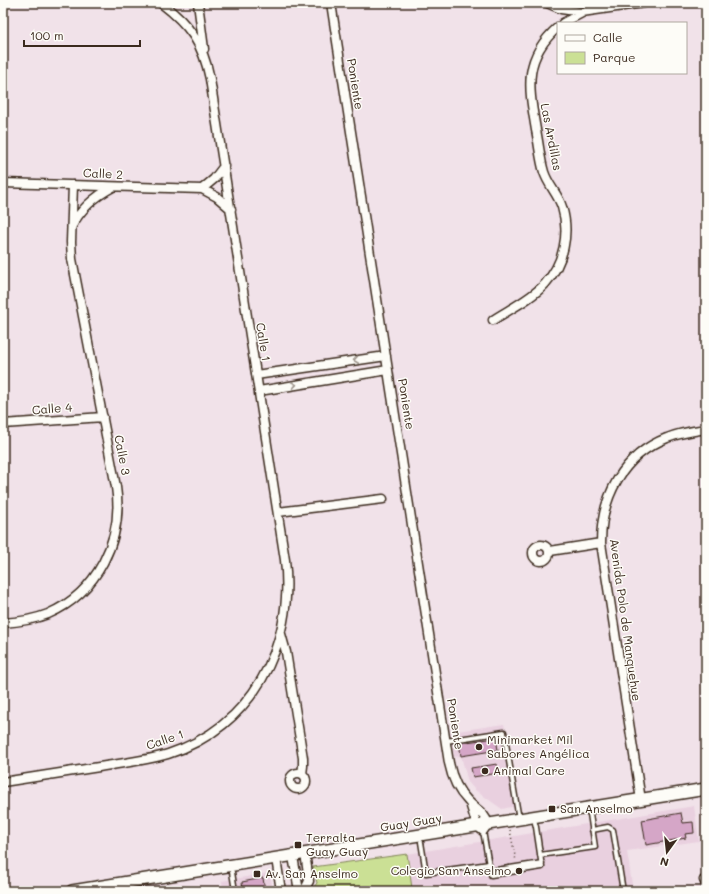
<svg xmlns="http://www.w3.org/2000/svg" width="709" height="894" font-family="Mali,sans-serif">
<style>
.built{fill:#e9d0df}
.green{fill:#cbe095;stroke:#83855a}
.building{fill:#d5a6c7;stroke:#3b2a1e}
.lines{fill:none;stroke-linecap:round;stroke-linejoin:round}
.service-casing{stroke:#3b2a1e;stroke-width:7}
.minor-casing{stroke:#3b2a1e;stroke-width:11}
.tertiary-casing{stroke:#3b2a1e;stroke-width:14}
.path{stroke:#3b2a1e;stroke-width:1.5;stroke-dasharray:1 3;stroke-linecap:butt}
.service{stroke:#fdfcf7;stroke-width:4}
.minor{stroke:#fdfcf7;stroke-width:8}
.tertiary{stroke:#fdfcf7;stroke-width:11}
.oneway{stroke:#9c938a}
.poi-dot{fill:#3b2a1e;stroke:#fdfcf7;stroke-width:1.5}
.labels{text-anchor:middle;stroke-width:3;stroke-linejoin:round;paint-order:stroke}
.street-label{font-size:12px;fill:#3b2a1e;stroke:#fdfcf7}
.poi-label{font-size:12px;fill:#3b2a1e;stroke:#fdfcf7;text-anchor:start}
</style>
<rect width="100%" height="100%" fill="#f1e2e9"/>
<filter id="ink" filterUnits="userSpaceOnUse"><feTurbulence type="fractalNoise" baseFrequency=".025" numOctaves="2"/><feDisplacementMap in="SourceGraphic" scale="8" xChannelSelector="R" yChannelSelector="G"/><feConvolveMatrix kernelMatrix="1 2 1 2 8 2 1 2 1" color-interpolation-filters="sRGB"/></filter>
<g filter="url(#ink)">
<path class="built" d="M504,724L519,805L502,809L475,790L468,782L461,756L454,757L451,732Z
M694,806L699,841L627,851L633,891H412L407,854Z
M270,873L273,891H223L222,881Z"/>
<path class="green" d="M407,854L412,888L389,891H311L317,883L313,867Z"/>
<path class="building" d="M496,738L498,750L461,756L459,743Z
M497,764L499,773L473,777L471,768Z
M681,813L683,823L693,822L694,833L685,834L686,838L646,845L642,820Z
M263,878L265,891H243L242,882Z"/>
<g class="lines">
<g class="service-casing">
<path id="service" d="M446,741L504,732L519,819
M535,823L536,827C538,841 540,854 542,867L491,875L490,871L542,863
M592,830L608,827L613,830L623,891
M483,831L490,871
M421,842L426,873L489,864
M540,855L595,847L590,814
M232,872L235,891"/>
</g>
<g class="minor-casing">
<path id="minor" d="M198,3L204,49
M331,3L449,763C452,778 457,790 468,801C476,810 485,812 488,824L483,831L477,826L470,803
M547,3L561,9L582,12L644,3
M563,23L582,13
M3,183L202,189L217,197L231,209
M202,189L214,179L224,166
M72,226C81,208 96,196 113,187
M493,320C510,309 531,299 545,284C564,263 570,233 562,207C558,194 548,185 544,172C540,159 539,144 536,130C529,88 522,59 558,27
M256,375L386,356
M259,391L388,370
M3,424L103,417
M278,512L383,499
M533 553a8 8 0 1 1 16 0a8 8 0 1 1-16 0Z
M550,551L601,543
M3,623C18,622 33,620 48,614C97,593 124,539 116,487L72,259L71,242L73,185
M281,634L286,652L303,758V766L302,774
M290 781a8 8 0 1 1 16 0a8 8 0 1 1-16 0Z
M3,782C35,777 67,772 99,767C122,763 145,761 168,754C252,727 295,646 285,560L210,79C203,44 190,25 161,3
M641,800L601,543C601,497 623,455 667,438C679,433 693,431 706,429
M276,858L281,891
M294,862L299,891
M704,880L706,884
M304,891L309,881L306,860"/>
</g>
<g class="tertiary-casing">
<path id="tertiary" d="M72,891L706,789"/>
</g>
<path class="path" d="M510,830L516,861"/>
<use href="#service" class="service"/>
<use href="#minor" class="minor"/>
<use href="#tertiary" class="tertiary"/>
</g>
<defs><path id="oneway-chevron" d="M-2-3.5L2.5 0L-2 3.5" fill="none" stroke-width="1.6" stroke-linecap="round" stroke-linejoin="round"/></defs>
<g class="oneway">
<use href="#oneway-chevron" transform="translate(356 360) rotate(172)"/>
<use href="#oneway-chevron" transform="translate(294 385) rotate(-9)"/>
</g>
</g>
<g class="poi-dot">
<circle cx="479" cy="747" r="4"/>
<circle cx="485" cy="771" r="4"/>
<rect x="548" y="805" width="8" height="8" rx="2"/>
<rect x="294" y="841" width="8" height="8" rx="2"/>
<circle cx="519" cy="871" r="4"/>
<rect x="253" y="870" width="8" height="8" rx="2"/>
</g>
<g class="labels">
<g class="street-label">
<text transform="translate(355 84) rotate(81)" y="4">Poniente</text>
<text transform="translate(551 137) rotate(79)" y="4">Las Ardillas</text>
<text transform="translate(103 174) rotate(3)" y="4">Calle 2</text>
<text transform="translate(263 342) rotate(81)" y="4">Calle 1</text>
<text transform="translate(406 404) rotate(81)" y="4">Poniente</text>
<text transform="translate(52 409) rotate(-4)" y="4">Calle 4</text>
<text transform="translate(122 455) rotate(79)" y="4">Calle 3</text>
<text transform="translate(625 620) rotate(82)" y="4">Avenida Polo de Manquehue</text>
<text transform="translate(455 724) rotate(81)" y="4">Poniente</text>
<text transform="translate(165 740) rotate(-19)" y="4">Calle 1</text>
<text transform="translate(411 823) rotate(-9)" y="4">Guay Guay</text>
</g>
<g class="poi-label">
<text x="487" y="744">Minimarket Mil<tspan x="487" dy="14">Sabores Angélica</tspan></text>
<text x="493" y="775">Animal Care</text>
<text x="560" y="813">San Anselmo</text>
<text x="306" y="842">Terralta<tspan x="306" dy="14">Guay Guay</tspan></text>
<text x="511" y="875" text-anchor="end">Colegio San Anselmo</text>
<text x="265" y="878">Av. San Anselmo</text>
</g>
</g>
<rect width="709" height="894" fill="none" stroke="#fdfcf7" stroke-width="16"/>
<rect x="8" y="8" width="693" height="878" fill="none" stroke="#3b2a1e" stroke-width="1.5" filter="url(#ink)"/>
<rect x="557" y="22" width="130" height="52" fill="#fdfcf7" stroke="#afa8a0"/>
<rect x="565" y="35" width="20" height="6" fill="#fdfcf7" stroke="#afa8a0"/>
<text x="593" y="42" font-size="12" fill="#3b2a1e">Calle</text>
<rect x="565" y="52" width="20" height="12" fill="#cbe095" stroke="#afa8a0"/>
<text x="593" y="62" font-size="12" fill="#3b2a1e">Parque</text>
<g transform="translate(667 852) rotate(195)" stroke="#fdfcf7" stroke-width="3" paint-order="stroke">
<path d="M0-3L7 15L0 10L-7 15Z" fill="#3b2a1e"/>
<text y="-6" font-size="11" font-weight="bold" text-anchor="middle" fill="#3b2a1e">N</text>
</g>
<path d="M24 40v6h116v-6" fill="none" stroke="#3b2a1e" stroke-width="2"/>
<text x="30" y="40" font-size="12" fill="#3b2a1e" stroke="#fdfcf7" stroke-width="3" paint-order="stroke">100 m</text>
</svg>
